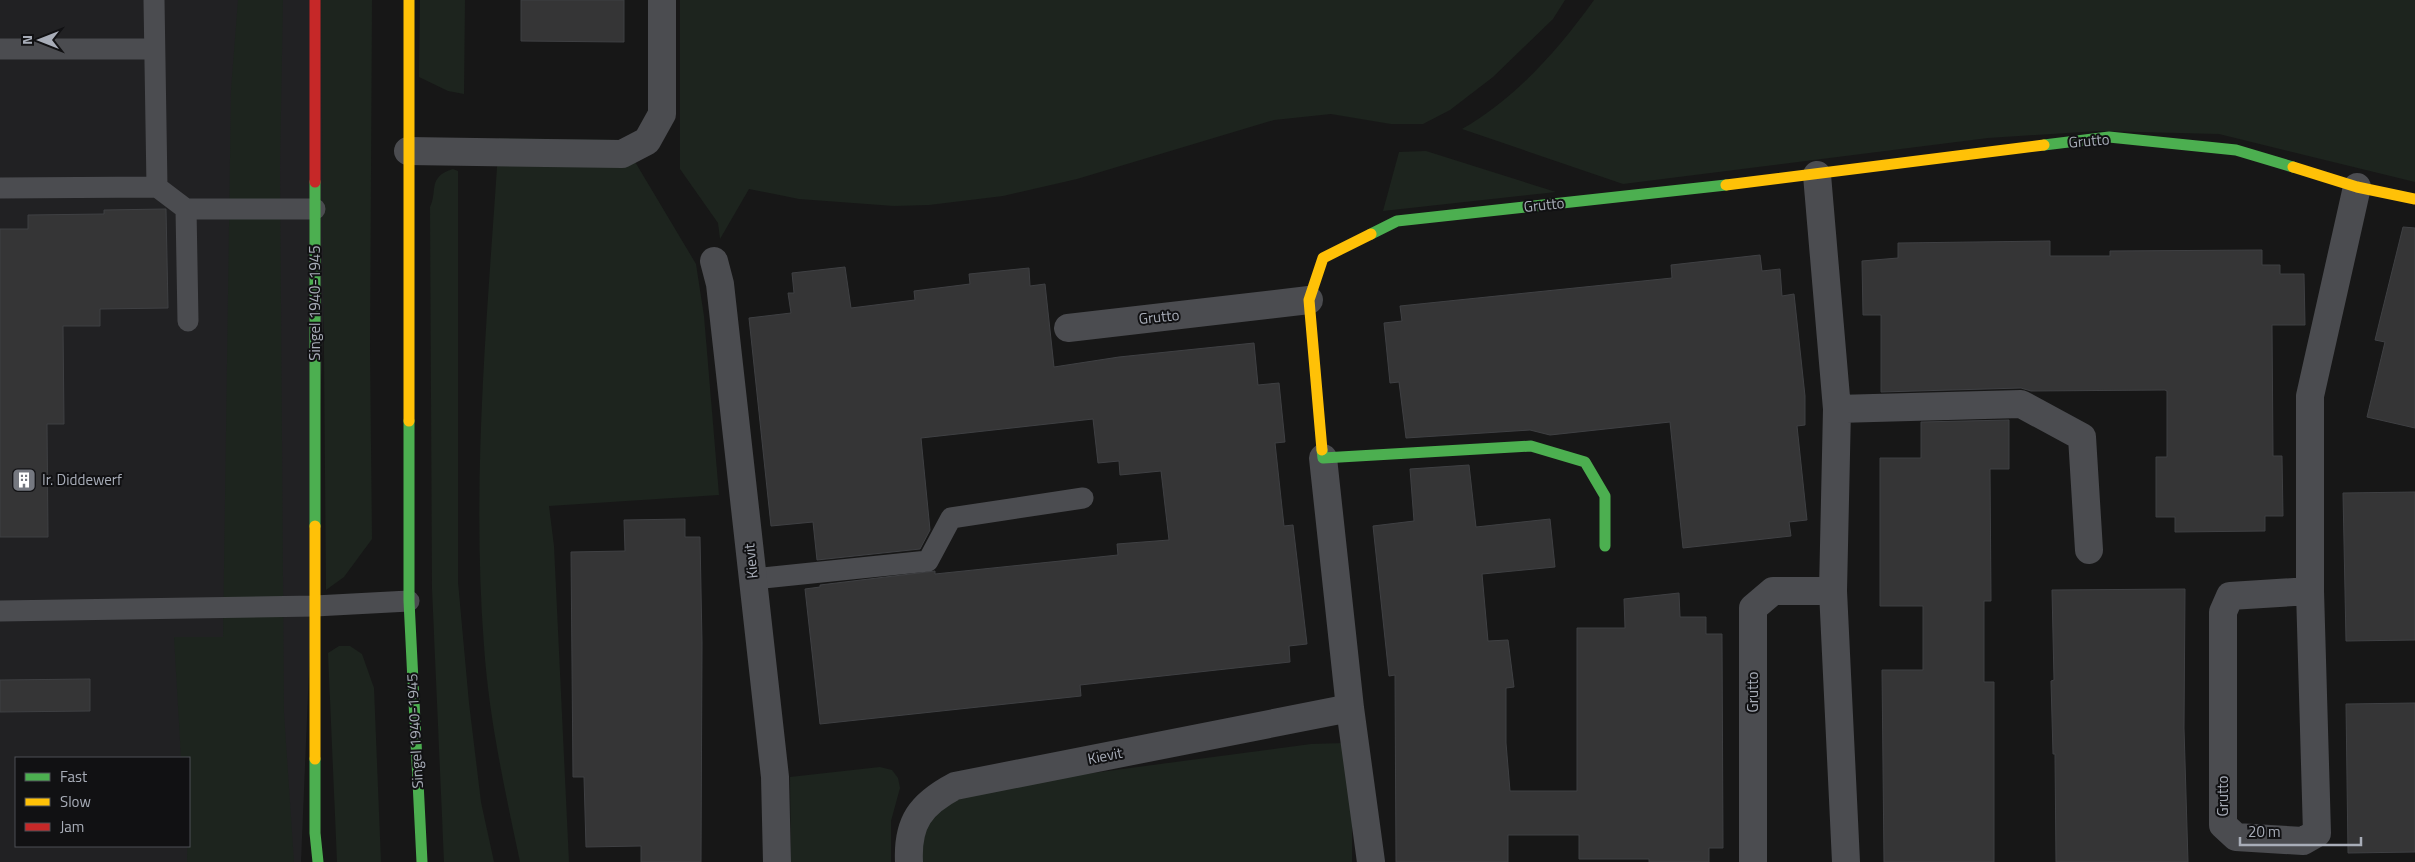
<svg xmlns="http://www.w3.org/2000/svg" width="2415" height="862" font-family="'Titillium Web',sans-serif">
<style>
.built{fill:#212123;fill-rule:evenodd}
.green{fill:#1d241e}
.building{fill:#353536;stroke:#3f4043}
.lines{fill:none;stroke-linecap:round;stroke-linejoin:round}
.lane{stroke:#4b4c50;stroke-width:21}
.street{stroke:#4b4c50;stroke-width:28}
.fast{stroke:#4caf50;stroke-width:11}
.slow{stroke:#ffc107;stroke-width:11}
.jam{stroke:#c62828;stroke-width:11}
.labels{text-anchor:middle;stroke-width:4;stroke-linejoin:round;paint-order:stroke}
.street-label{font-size:15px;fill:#a8adb8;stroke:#111113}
.poi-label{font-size:15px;fill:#a8adb8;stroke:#111113;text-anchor:start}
</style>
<rect width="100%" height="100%" fill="#171717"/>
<path class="built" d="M0,0H337L301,862H0ZM16,758H189V846H16Z"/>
<path class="green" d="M238,0H283L280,167L284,713L294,862H187L189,758H181L174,637H223L231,90Z
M321,0H372L370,349L372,539L344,577L326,590Z
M420,0H465L464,94L448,91L419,77Z
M680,0H1565L1553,19L1493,77L1450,110L1423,124H1391L1331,114L1274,120L1077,179L1003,196L929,205L894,206L799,199L749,189L720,239L718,223L680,169Z
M1594,0H2415V182L2219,134L2098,131L1988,138L1623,184L1462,129C1515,99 1559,49 1594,0Z
M499,138L622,140L696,264L704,316L719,495L549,506L554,546L569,862H520C505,791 489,719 484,646C471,477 488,307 499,138Z
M1426,151L1556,192L1383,211L1399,152Z
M453,169L458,171V582L469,703L481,802L494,862H444L432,589L430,207C438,191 427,177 453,169Z
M339,646H350L362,654L374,688L381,862H337L328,653Z
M1344,743L1352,754V862H919V796L1311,744Z
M880,767L892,770L898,778L900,788L891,821V862H791L790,777Z"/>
<path class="building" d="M521,0H624V42L521,41Z
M166,209L168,308L100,309V326H63L64,424H47L48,537H0V229H28V215L104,214V210Z
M2403,227L2415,228V428L2367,417L2385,342L2375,340Z
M2050,241V256H2110V251L2262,250V265H2280V274H2304L2305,325H2272L2273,456H2282L2283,516H2265V531L2175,532V517H2156V457H2167V391L2165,390L2031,391L2021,388L1881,392V315H1863L1862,261L1898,258V243Z
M1760,255L1762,271L1780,269L1782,296L1794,294L1805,396V425L1797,426L1807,520L1789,522L1791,536L1683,548L1670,422L1550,435L1530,430L1406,438L1399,382L1390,383L1384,323L1402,321L1400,306L1672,278L1671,265Z
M845,267L851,308L915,300L914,291L970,284L969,274L1029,268L1030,286L1045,284L1054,367L1119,357L1254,343L1258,385L1279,383L1285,442L1275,443L1284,526L1293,525L1307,644L1289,646L1290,662L1080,685L1081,696L820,724L805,589L820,587V585L935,571V574L1118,555L1117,544L1169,540L1161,471L1120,475L1119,461L1098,463L1093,419L921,438L930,530L920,549L817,560L813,522L771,526L749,318L791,313L788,293H794L792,273Z
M2009,420V469H1990L1991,601H1984V682H1994V862H1884L1882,670H1923V606H1880V458H1921V422Z
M1469,465L1476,527L1550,519L1555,567L1482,574L1488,641L1508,640L1514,687L1506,688V743L1510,791H1577V628H1625L1624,599L1679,593L1680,617H1706V634H1722L1723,848H1709V862H1649V859H1579V835H1508V862H1396L1395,675L1389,676L1373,526L1414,521L1410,469Z
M2415,492V640L2346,641L2343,493Z
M685,519V537H700L702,643L701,862H641V846L586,847L584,777H573L571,552L625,551L624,520Z
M2185,589L2184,728L2188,862H2056L2055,754H2053L2051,681L2054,680L2052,590Z
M90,679V711L0,712V680Z
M2415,703V852L2348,853L2346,704Z"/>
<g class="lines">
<path class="lane" d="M154,0L157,187L186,209H315
M0,49H154
M0,188L157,187
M186,209L188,321
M753,579L928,561L951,518L1083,498
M0,611L315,606L409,601"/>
<path class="street" d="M408,151L622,154L647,141L662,114V0
M1817,175L1837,409L1833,591L1846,862
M714,261L720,284L775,777L777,862
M1068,328L1309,300
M1837,409L2021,404L2082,437L2089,550
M1323,458L1350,708L1371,862
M2310,591L2230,596L2223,612V825L2236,837L2303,841L2317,833L2310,591V396L2357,187
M909,862C907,822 921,804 955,786L1350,708
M1753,862V608L1773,591H1833"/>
<path class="fast" d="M2044,145L2109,137L2236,150L2293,167
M315,182V526
M1371,234L1397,221L1726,185
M409,421V601L422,862
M1322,450L1323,458L1531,446L1585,462L1605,496V546
M315,759V833L318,862"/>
<path class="slow" d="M409,0V421
M2293,167L2357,187L2415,199
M1726,185L2044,145
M1322,450L1309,300L1323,258L1371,234
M315,526V759"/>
<path class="jam" d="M315,0V182"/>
</g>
<defs>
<g id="building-square" transform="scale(1.25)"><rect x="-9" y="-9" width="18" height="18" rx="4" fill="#757880" stroke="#111113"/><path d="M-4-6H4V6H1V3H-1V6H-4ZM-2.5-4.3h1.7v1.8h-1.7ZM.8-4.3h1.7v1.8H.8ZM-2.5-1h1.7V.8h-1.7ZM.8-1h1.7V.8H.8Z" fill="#fff"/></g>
</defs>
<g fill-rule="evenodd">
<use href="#building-square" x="24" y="480"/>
</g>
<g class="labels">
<g class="street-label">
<text transform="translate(2089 141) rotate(-5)" y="5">Grutto</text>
<text transform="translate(1544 205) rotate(-6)" y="5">Grutto</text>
<text transform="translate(315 303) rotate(-90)" y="5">Singel 1940-1945</text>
<text transform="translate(1159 317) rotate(-6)" y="5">Grutto</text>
<text transform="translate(751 561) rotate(-96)" y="5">Kievit</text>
<text transform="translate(1753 692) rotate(-90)" y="5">Grutto</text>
<text transform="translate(415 731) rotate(-93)" y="5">Singel 1940-1945</text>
<text transform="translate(1105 756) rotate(-11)" y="5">Kievit</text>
<text transform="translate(2223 796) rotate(-90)" y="5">Grutto</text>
</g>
<g class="poi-label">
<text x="42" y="485">Ir. Diddewerf</text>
</g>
</g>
<rect x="15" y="757" width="175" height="90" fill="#111113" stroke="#4d4f55"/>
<rect x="25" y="773" width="25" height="8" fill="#4caf50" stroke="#4d4f55"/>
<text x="60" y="782" font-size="15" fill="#a8adb8">Fast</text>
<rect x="25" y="798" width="25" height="8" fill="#ffc107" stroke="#4d4f55"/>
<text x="60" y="807" font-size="15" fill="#a8adb8">Slow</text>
<rect x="25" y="823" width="25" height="8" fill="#c62828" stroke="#4d4f55"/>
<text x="60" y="832" font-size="15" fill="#a8adb8">Jam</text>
<g transform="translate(40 40) rotate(270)" stroke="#111113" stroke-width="4" paint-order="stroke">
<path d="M0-4L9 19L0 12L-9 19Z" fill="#a8adb8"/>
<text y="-8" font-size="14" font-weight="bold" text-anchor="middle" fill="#a8adb8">N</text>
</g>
<path d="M2240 837v8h121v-8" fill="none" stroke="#a8adb8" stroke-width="2.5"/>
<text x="2248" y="837" font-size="15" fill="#a8adb8" stroke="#111113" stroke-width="4" paint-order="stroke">20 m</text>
</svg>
